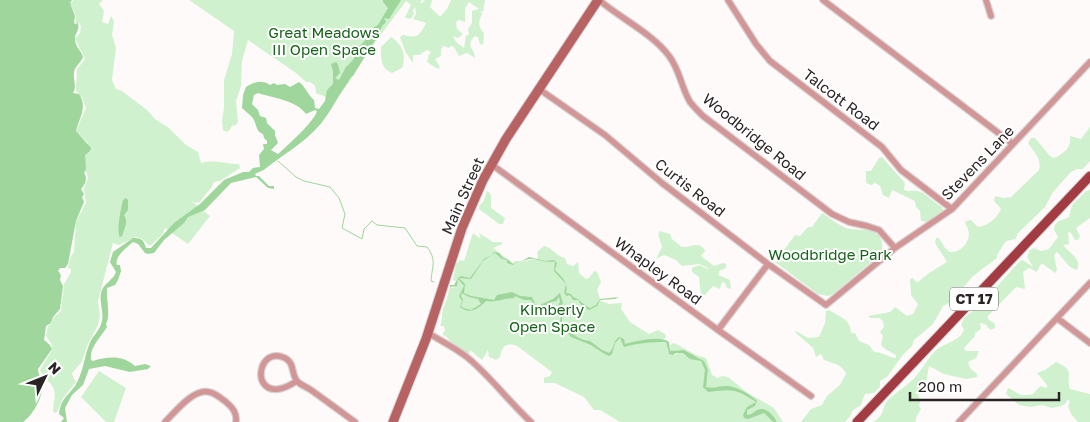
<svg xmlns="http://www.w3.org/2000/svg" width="1090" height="422" font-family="'Golos Text',sans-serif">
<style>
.green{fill:#cff1cd;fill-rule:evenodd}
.water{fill:#9ed69b;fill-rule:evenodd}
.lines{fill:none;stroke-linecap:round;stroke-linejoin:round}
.stream{stroke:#9ed69b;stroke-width:1}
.street-casing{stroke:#d8d3d3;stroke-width:8}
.secondary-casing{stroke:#d8d3d3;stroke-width:11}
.primary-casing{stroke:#d8d3d3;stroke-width:11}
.street{stroke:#d19695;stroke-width:5.5}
.secondary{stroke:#b76364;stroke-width:9}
.primary{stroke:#a23b42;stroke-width:9}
.labels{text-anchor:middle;stroke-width:4;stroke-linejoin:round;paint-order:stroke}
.shield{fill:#fff;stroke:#6b6666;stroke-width:1}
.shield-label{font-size:14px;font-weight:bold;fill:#2b2424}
.park-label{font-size:15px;fill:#156318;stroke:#fff}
.street-label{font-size:15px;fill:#2b2424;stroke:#fff}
</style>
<rect width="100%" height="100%" fill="#fefafa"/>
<path class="green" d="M74,0H103L99,4L104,11L102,22L108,24L111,16L114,21L112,35L116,48L112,80L116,89L122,91L147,110L155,119L169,128L186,145L198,152L201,163C215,159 225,164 239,164L240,168L220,181L214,182C212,189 204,195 200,202L195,203L190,200L210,216L188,244L165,228L162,235L150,246L142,239L136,237L119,245L113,243L98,301L100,315L98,325L88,344L81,363L72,373L73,377L76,382L63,398L57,412L55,413L53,411C53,404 56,397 54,390C52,382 43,378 40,370L52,350V345L46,336L48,326L51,324L54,317L61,311L64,284L71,272V269L68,268L70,258L74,252L76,222L86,203L84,188L88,178L87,173L85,171V155L88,143L76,131L86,108L82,97L76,91L77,69L85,59L75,39L80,33L81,26L79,23H75L76,16L70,3Z
M189,0H422L420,2L422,3L425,0H432L430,7L440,17L447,9L451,0H485L483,12L480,10L482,14C478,23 478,26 484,33L483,45L480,44L478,37L475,36C464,47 475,47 475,58L467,53L459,56L454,47L451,46L449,48L443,46L441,50V56L435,59L440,67L438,69L427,62L429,55L431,52L427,50L419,55H413V63L406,53L400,37L403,35C417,38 419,37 426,23L413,19L416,14L415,7L413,10L414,15L412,16V18L408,19L405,17L411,5L406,1L350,76L352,78L336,100L327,94L326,97L316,93L315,86L310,82H306L296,73L248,40L242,61L241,86L236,101L238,122L236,125L232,126L229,131L226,132L223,130L222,121L224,108V80L232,54L234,31ZM469,2L479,9L472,11V23L468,29L469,34L466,36L464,48L456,42L453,36L458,38L463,34L457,29L456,22L459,20L465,22V8Z
M391,37C402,44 407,55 402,68L392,73C380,68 381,58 381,47Z
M1090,127V161L1083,169H1077L1071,172L1053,192L1045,207L1017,234L1016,239L1006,241L997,255V258L973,276L951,302L943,306L933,324L914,340L912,346L902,356L887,377L880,381V387L874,393L865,394L861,405L852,411L851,415L845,422H801L811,409L822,405L827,396L840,385L846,374C843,365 833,363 824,360L821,354L816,357L813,348L795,332L796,331L808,338L819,337L825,323L826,311L829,310C838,316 851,319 851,333H855L859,341L869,345L874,352C884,352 888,358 896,358V355L885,349L881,345L883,336L880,332L884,327L883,321L879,318H870L868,316L890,312L895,307L907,316L913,314L918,304L911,295L910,279L913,278L915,281L918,282L929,273L947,262L935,243L936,238H939L945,248L950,252C964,253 975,235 965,224L966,221L971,220L978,227C988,226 997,218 1001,209L994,201L995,196L1004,198L1011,197L1039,170C1042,159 1034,152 1028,143L1031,138H1035L1050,156L1054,158C1064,154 1072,147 1070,136L1081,139Z
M882,157L905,183L904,190C909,192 912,190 917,191C925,192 934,203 942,207L943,210L940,214L929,222L921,221L920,211L916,207L915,201L892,190L889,198L883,195L880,186L875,183L871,185L866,183V171H871L879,158Z
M1090,190V218L1076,228L1080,236L1078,240H1075L1071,233L1068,232L1069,244L1063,245C1069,253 1080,257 1078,268L1076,270L1069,266L1057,252L1054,255L1057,270L1055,273L1043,264L1040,265L1037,272L1029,268L1023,272L1025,289L1016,287L988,316V319L995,324V328L990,330L985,324L980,323L981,329L975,333V336L964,348L966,351H979L976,358L968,362L970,368L977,374V377L966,379L944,374L929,366L926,383L918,391L920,402L919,406L921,409L916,418V422H873C887,413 880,410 888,400C895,393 902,389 909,383C919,375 926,361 934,352C942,343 961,342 964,329L961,325L964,318L979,306L1020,261L1023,260L1033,267L1027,257L1030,250L1034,248L1041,251L1049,249L1058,237L1054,230C1055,219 1062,221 1069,217L1072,205L1086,191Z
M487,191L489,192L491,195V208L505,218L503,224H499L479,209V206L483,202Z
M822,213C830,218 837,224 846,228C858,232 879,225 882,243C883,249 881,253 877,257L833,294L828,296L818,294L775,262L795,235L800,236L808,227H812Z
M660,231L670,234L672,239L682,247C691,248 700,240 705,251L701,256L714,266L723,263L726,264V268L719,271V275L716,274L730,280L731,289L727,288L725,283L722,282L720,289L713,286L705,295L701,296L699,277L692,272V268L699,265L708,269V268L699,264L682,266L676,260L664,255L656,259L662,247L658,234Z
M473,233L481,239L479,233L493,242H502V244L493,248L514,264L517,261C524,263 528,259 536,260L538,257L537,252L544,246C553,248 556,256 565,258L567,264L573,266L578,262L579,273L586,279L589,278L594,271L597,272L601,282L597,290L600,299L599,300L609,304L622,303L621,309L630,322L649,334L658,330L665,334L666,337L664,339H657L661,342H666L668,352L674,355C686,348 684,357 693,359C696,360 699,360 701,361L705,368L707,381L708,370L700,358L691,355L684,350L670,351V346L673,343L676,344L696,355L706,358L712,375L718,378L722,376L728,377L745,391L774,408L783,422H777C771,412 763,405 753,413H764L773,422H620L600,410H594L584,397L555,383H544V378L550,376L552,372L517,346C505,342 502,347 500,357L496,360L489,357L488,350L482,360L470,350L469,356L451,344L449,339L442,334L445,331L444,326H440C443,320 441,315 443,309C446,302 448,295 450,287L453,288L457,284L458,278L456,281L453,280L456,264L460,260L464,261Z
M1056,362C1077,372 1065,373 1070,389L1090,394V422H1078L1071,414L1068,406L1070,402L1068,399L1065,404L1061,406L1052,408L1042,405L1030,407L1019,405L1006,394L1008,388C1020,393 1018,397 1033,394L1040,386L1047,388V385L1037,373L1045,370Z
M99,371L126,388L114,422H106L81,397Z"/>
<path class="water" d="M0,0H72L70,3L75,16L74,22L75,24L78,23C80,31 74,34 75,39C75,47 81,50 83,57C81,63 75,66 74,72C73,80 77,87 73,93L79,94C88,107 79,118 76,131L91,148L90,151L85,155L86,169L84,173C88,178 85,185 81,189L84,194L82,197L84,202L76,221L68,264L65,268H60L58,271L61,275L60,280L63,286L60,309L53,317L51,323L46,326L44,340L50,345L52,349L38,369C38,375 42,377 42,384C44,396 33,415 23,422H0Z
M383,0H401L389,19L384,18L386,22L382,26L379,34L353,76C349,78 349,81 346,85C336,99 329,116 316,129C301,145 281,156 265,169C263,171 258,172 255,174L256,176H259L269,186H274V189L268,188L256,177L231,183L205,210L188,217L184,223L164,240L154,253L148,254L145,253L138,244L133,242C127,247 114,257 117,265H120L121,271L118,280L115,285L107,288C106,299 111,315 106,324L107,327C101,337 89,348 91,360L93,361C107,356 124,355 135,366L145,364L151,366L148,369L130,372L105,366L89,369L83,385L72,395L65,408L67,422H61L64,418L59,414C61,395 73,394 79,378C84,367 85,355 89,345C92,336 100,331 102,321C104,311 98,300 102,290C105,283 113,280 116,272L110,262L113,252L133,238C141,238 144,240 146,248H151L174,223L200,204L224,180L243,172H249L253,168L260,167L259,155L264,149L263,144H267V141L264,138L263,134C255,131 257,123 252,117C249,114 245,111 242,108L243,95L246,87C254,82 262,79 270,85L274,83L277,85L285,84L290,87L299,82C305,86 308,95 314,100L315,108L319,109L325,101L327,90L333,84V71L331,64L336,62L338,64L340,73L335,78L339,80L346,67L354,59V55L358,51L356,50L372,33L374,27L378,25L388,8L383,2ZM258,93C273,98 296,100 306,114L315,110L317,111C314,122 288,145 278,154L271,150L278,143L275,135V131L267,123L266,118L260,116L258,110L252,104L254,95Z
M126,198L128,200V210L124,215C129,222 124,229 122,236L120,237C116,231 121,209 123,200Z
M494,252L499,253L503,258L507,259L513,264L516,261H522L529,257L545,261L554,260L557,263L555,270C562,277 569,283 566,293L571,294L573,297C580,299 583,305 590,308L596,305L600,299L619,297L615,299L600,300L597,306L589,310L582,306L578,300H573L570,295L567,296L564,293L566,284L554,271L555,261C545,264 538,258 529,259C524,260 523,262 517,261L513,265L507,263V260L502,259L495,253L483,261L471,279L459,278L465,284L464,293L471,296L494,300L497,295L512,292L520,296L532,297L535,304L538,306L553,299L560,293L563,303L559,308L562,315V325C570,332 580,341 590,341L602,350L609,353C615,348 612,342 619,337L624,339L625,344C636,341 661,335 669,342L670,351L684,350L704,361L708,370L706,387C713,389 720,386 727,386C736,386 751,395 757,401L755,406L747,410V415C752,415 753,412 757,410C766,406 773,415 777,422H773L764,413L748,419L744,418L743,415L747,407L756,402C735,388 732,389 708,392L703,387L705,370L701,361L690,359L683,353H676L673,355L669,354L666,342C652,342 637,343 624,347L620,338L615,343L612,354L609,356L603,353L591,345L571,337L566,331L559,327L561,315L557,307L560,302L559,297L556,301L551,302L541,309L536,308L531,300H524L515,296L514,298C504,298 495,303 486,301C478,309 470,315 460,307L462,301L459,296L464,286L458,279L457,286L450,287V285H454L458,278L461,276L470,278L484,259L492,255ZM462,293L469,297L478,299L481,304L471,310L463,308L461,306L463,300L461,296Z"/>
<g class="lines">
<path class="stream" d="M278,161L296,177L304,181L330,187L339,198L345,214L342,228L362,239L364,229L372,221L377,225L405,228L417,246L427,247C437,260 432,266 431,281L434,282"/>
<g class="street-casing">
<path id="street" d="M599,0C620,18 653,34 669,56C680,70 681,87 690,102C694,107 699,112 703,116L832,214L849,222L867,226L879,230L895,248
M728,0L756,44L770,61L882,147L901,170L952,209
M823,0L1013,144
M986,0L991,16
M539,89L605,135L662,183L768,264L826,305L895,248L952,209L1090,62
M491,164L718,330L811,396
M1057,318L1090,343
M718,330L768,264
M428,333C441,341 456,348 468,358C491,377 509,402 531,422
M297,381C292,384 286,388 279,389C250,393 259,345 285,358C295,363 291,374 297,381C300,385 307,387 311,390C325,400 340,411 355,422
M165,422C175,412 194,388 209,392C215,393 221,398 226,402C233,408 237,413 236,422
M959,422L1090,283"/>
</g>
<g class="secondary-casing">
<path id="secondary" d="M393,422L426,339L462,228L483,180L506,139L598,0"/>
</g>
<g class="primary-casing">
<path id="primary" d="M857,422L1090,176"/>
</g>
<use href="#street" class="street"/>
<use href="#secondary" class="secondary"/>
<use href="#primary" class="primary"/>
</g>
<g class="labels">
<rect class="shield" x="950" y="287.5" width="48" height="23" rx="4"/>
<g class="shield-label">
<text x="974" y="304">CT 17</text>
</g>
<g class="park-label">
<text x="324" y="38">Great Meadows<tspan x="324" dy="17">III Open Space</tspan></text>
<text x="830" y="260">Woodbridge Park</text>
<text x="552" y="315">Kimberly<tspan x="552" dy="17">Open Space</tspan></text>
</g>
<g class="street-label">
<text transform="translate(841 100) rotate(37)" y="5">Talcott Road</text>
<text transform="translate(754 137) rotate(39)" y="5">Woodbridge Road</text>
<text transform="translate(978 163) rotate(-46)" y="5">Stevens Lane</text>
<text transform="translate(690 188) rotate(38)" y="5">Curtis Road</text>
<text transform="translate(463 196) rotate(-66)" y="5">Main Street</text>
<text transform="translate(658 271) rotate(36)" y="5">Whapley Road</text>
</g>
</g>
<g transform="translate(45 377) rotate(47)" stroke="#ffffff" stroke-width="4" paint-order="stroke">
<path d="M0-4L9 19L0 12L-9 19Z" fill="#2b2424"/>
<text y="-8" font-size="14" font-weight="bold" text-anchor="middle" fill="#2b2424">N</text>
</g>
<path d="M910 392v8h149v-8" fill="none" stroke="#2b2424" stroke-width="2.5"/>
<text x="918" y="392" font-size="15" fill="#2b2424" stroke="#ffffff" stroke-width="4" paint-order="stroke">200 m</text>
</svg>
